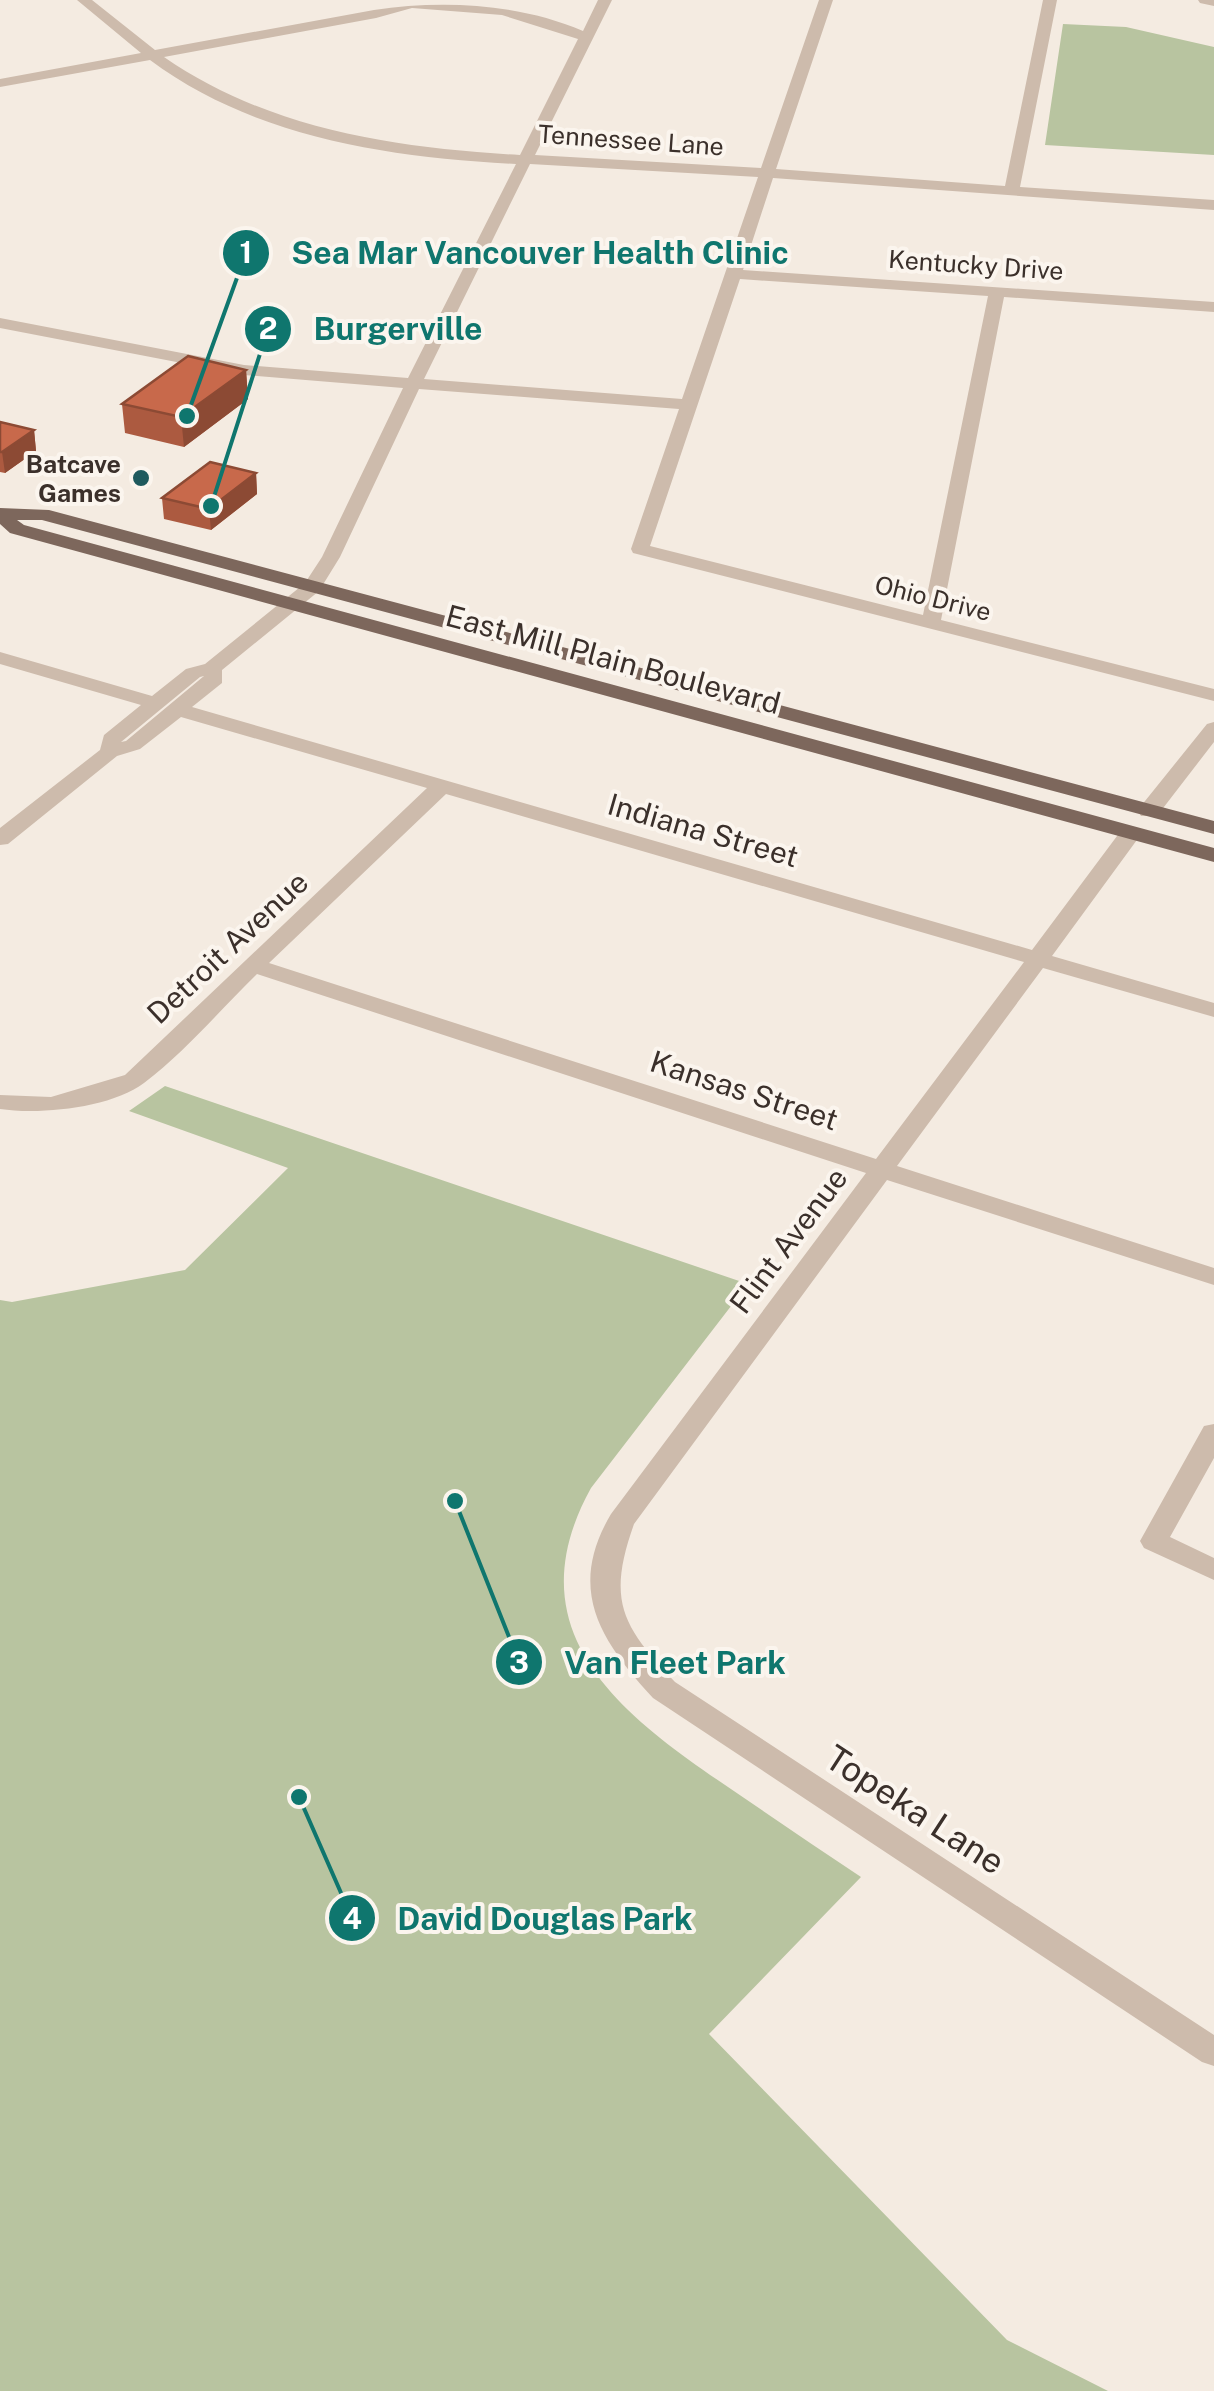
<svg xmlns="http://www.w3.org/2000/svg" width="1214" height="2391" font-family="'Public Sans',sans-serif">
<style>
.green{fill:#b8c4a0}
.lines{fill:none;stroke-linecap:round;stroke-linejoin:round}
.minor{fill:#cdbbac;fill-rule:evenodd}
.major{fill:#7d675c;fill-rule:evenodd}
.wall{fill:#ac5a40}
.shaded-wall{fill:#8c4a34}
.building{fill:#c8694b;stroke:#8c4a34;stroke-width:2.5}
.poi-dot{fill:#1f5a5e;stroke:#fbf5ee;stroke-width:4}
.labels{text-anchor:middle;stroke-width:8;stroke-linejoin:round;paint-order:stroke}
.far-street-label{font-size:25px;fill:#3b302b;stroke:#fbf5ee}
.far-poi-label{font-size:25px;font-weight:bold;fill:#3b302b;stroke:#fbf5ee;text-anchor:end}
.street-label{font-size:30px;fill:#3b302b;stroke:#fbf5ee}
.near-street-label{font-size:35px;fill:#3b302b;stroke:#fbf5ee}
.leader{fill:none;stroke:#0f766e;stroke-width:4}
.callout-dot{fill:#0f766e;stroke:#fbf5ee;stroke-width:4}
.mark-label{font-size:30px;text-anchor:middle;font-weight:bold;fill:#fff}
.callout-label{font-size:32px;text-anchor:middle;font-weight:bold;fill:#0f766e;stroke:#fbf5ee;stroke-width:8;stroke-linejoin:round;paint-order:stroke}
</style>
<rect width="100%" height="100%" fill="#f4ebe1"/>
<path class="green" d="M1063,24L1126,27L1214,47V155L1045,145Z
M165,1086L748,1284L591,1488C512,1631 620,1714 728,1787C772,1817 816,1847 861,1877L709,2034L1007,2340L1108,2391H0V1300L12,1302L185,1270L288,1168L129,1111Z"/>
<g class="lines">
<path class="minor" d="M77,0H92L155,50L374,10C441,0 518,3 583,31L598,0H612L535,155L761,168L819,0H833L776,169L1005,186L1043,0H1057L1020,187L1214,200V210L773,178L743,270L1214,302V312L1004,297L941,620L1214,689V701L633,553L631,549L679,409L419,389L340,557L319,591L222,670V683L192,707L1032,950L1123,828H1139L1142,833L1052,956L1214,1003V1017L1043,968L897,1166L1214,1268V1285L887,1180L634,1524C607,1600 621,1625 675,1682L1214,2035V2066L1202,2062L653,1698C601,1641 566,1590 611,1514L866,1173L257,974C220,1010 185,1052 144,1083C111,1108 40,1115 0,1109V1095L51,1097L125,1075L427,788L181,717L140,749L117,756L8,844L0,845V828L100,750L104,735L141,705L0,664V652L152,696L186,669L205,664L305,583L322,557L403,388L244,375L0,328V318L244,365L408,378L516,164C388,157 255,138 150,60L0,87V79L141,53ZM412,8L502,15L578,39L520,155C395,148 270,130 164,57L376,18ZM530,164L758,177L682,399L424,379ZM740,279L988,296L923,615L650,546ZM204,676L126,741L121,742L200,677ZM446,794L1024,962L876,1159L269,963Z
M1198,0H1214V6L1200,3Z
M1214,722V742L1157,816H1141L1138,811L1141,806L1207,724Z
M1214,1424V1458L1170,1537L1214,1558V1580L1144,1548L1140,1541L1204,1426Z"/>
<path class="major" d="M0,508L49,510L1214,821V834L42,520H17L24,525L1214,848V862L10,533L0,524Z"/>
</g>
<path class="wall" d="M246,370L248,399L184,447L125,433L122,404Z
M0,422L34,430L36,451L5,473L0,472Z
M256,473L257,494L211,530L164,519L162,498Z"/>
<path class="shaded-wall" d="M246,370L248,399L184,447L181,417Z
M34,430L36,451L5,473L2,452Z
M256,473L257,494L211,530L209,509Z"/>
<path class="building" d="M188,356L246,370L181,417L122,404Z
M0,422L34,430L2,452H0Z
M210,462L256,473L209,509L162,498Z"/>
<circle class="poi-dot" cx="141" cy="478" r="10"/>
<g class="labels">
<g class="far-street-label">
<text transform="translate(631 140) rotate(4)" y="9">Tennessee Lane</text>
<text transform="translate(976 265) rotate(4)" y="9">Kentucky Drive</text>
<text transform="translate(933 598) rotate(14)" y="9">Ohio Drive</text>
</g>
<g class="far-poi-label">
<text x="121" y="473">Batcave<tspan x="121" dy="29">Games</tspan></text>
</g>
<g class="street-label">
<text transform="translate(613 660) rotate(15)" y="10">East Mill Plain Boulevard</text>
<text transform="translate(703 831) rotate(16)" y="10">Indiana Street</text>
<text transform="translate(228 948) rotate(-43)" y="10">Detroit Avenue</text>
<text transform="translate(744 1091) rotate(18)" y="10">Kansas Street</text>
<text transform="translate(789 1241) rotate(-53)" y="10">Flint Avenue</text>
</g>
<g class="near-street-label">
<text transform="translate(915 1810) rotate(33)" y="12">Topeka Lane</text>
</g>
</g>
<path class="leader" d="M187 416L246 253M211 506L268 329M455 1501L519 1662M299 1797L352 1918"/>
<g class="callout-dot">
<circle cx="187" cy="416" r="10"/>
<circle cx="211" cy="506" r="10"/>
<circle cx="455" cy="1501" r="10"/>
<circle cx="299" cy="1797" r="10"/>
<circle cx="246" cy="253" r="25"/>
<circle cx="268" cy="329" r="25"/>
<circle cx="519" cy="1662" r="25"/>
<circle cx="352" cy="1918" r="25"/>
</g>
<g class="mark-label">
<text x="246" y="263">1</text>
<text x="268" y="339">2</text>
<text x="519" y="1673">3</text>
<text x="352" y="1929">4</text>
</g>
<g class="callout-label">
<text x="540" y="264">Sea Mar Vancouver Health Clinic</text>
<text x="398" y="340">Burgerville</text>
<text x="675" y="1674">Van Fleet Park</text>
<text x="545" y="1930">David Douglas Park</text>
</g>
</svg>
